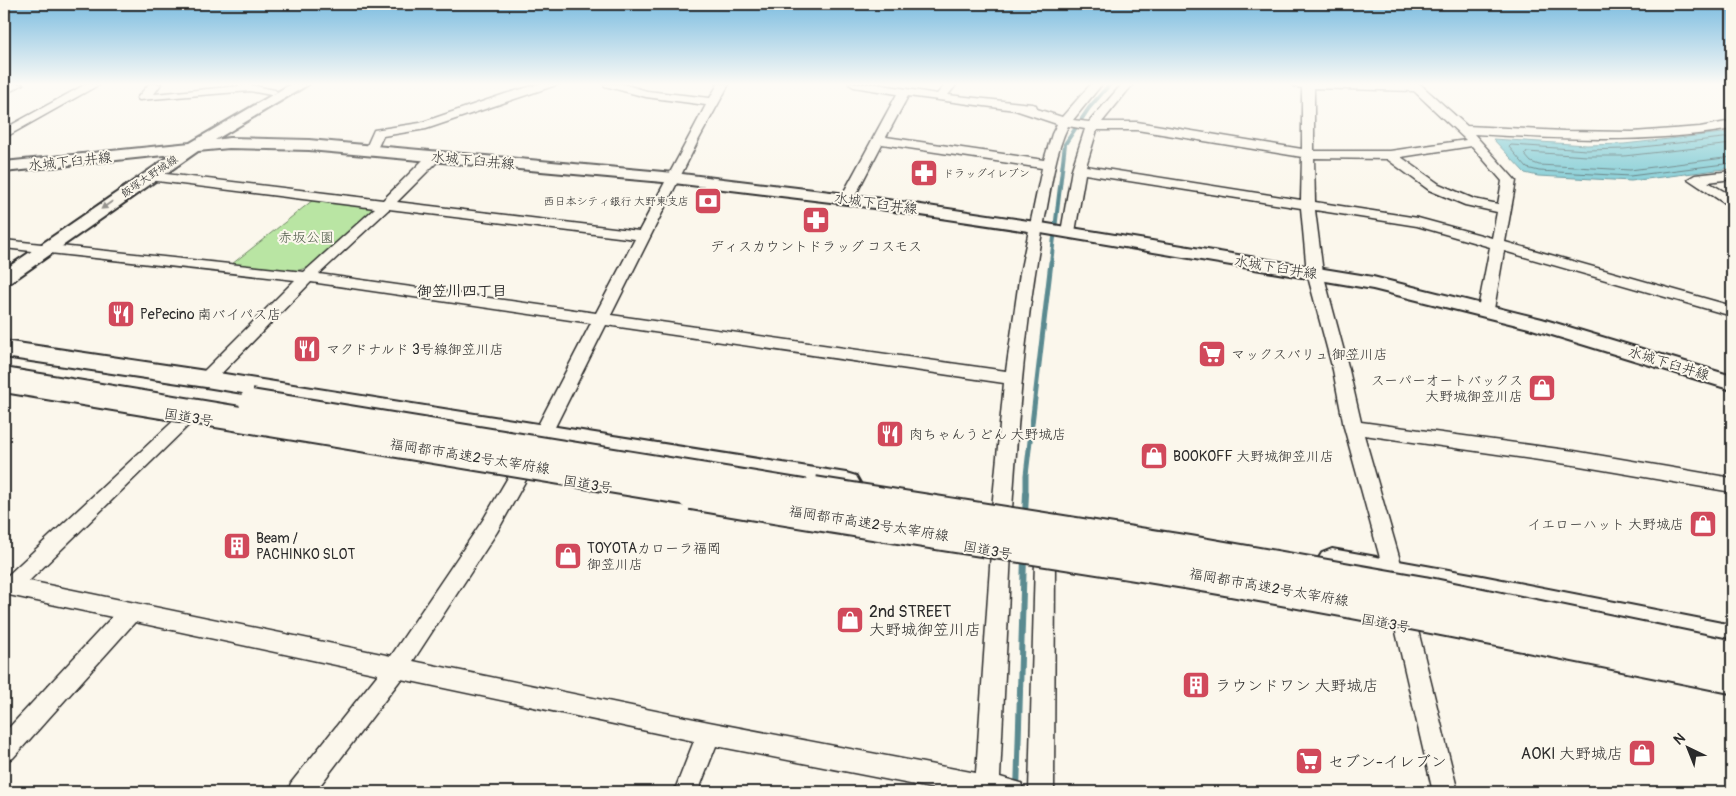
<svg xmlns="http://www.w3.org/2000/svg" width="1736" height="796" font-family="Pangolin,'Klee One',sans-serif">
<style>
.green{fill:#b9e5a3;stroke:#728867}
.water{fill:#79c9d3;stroke:#5a8a90}
.lines{fill:none;stroke-linecap:round;stroke-linejoin:round}
.shore{stroke:#4a6a6e;stroke-width:1}
.stream-far2{stroke:#5a8a90;stroke-width:4}
.stream-far1{stroke:#5a8a90;stroke-width:5}
.stream{stroke:#5a8a90;stroke-width:6}
.minor-casing{stroke:#2b2b2b;stroke-width:3}
.major-casing{stroke:#2b2b2b;stroke-width:4}
.highway-casing{stroke:#2b2b2b;stroke-width:4}
.minor{fill:#fbf7ec;fill-rule:evenodd}
.major{fill:#fbf7ec;fill-rule:evenodd}
.highway{fill:#fbf7ec;fill-rule:evenodd}
.highway-bridge-far1-casing{stroke:#2b2b2b;stroke-width:28;stroke-linecap:butt}
.highway-bridge-casing{stroke:#2b2b2b;stroke-width:36;stroke-linecap:butt}
.highway-bridge-far1{stroke:#fbf7ec;stroke-width:24}
.highway-bridge{stroke:#fbf7ec;stroke-width:32}
.oneway{fill:#93918c}
.labels{text-anchor:middle;stroke-width:4;stroke-linejoin:round;paint-order:stroke}
.far-poi-label{font-size:11px;fill:#2b2b2b;stroke:#fbf7ec;text-anchor:start}
.far-street-label{font-size:11px;fill:#2b2b2b;stroke:#fbf7ec}
.street-label{font-size:14px;fill:#2b2b2b;stroke:#fbf7ec}
.park-label{font-size:14px;fill:#4e5a49;stroke:#fbf7ec}
.poi-label{font-size:14px;fill:#2b2b2b;stroke:#fbf7ec;text-anchor:start}
.neighbourhood-label{font-size:15px;font-weight:bold;fill:#2b2b2b;stroke:#fbf7ec}
.near-poi-label{font-size:16px;fill:#2b2b2b;stroke:#fbf7ec;text-anchor:start}
</style>
<rect width="100%" height="100%" fill="#fbf7ec"/>
<filter id="ink" filterUnits="userSpaceOnUse"><feTurbulence type="fractalNoise" baseFrequency=".02" numOctaves="2"/><feDisplacementMap in="SourceGraphic" scale="10" xChannelSelector="R" yChannelSelector="G"/><feConvolveMatrix kernelMatrix="1 2 1 2 8 2 1 2 1" color-interpolation-filters="sRGB"/></filter>
<g filter="url(#ink)">
<path class="green" d="M313,200L369,206L373,211L309,267L293,272L232,264Z"/>
<path class="water" d="M1732,132V168L1631,181L1538,176L1525,173L1493,139L1587,145L1624,144Z"/>
<g class="lines">
<path class="shore" d="M1732,137L1624,149L1587,150L1511,145L1509,147L1527,168L1539,171L1630,176L1732,163
M1732,144L1624,156H1587L1527,152L1524,154L1531,162L1539,165L1630,170L1732,157"/>
<path class="stream-far2" d="M1051,263L1065,144L1089,108L1110,84"/>
<path class="stream-far1" d="M1026,495V475L1051,262"/>
<path class="stream" d="M1025,516L1026,493
M1017,792L1024,557"/>
<g class="minor-casing">
<path id="minor" d="M9,84H23L4,95V87Z
M86,84H100L4,138V129Z
M149,84H161L154,94L250,85L275,90L277,92L271,95L250,91L139,100L137,98Z
M539,84H559L426,129L383,136L375,153H367L365,150L374,130L420,123L505,94Z
M604,84H623L647,91L710,98L718,84H729L699,139L611,315L1006,371L1020,273L1042,168L882,144L852,202H842L840,199L897,94L854,87L849,84H877L937,94L946,84H957L948,95L1032,104L1036,105L1037,109L1062,117L1091,84H1102L1073,120L1089,122L1122,84H1133L1102,122H1137L1302,149V88L1293,86L1292,84H1420L1467,126L1564,131L1633,132L1700,127L1732,121V129C1647,144 1561,139 1474,134L1516,181L1505,242L1732,306V316L1504,251L1494,309L1492,312H1480L1478,309L1490,247L1417,226L1315,210L1323,273L1349,370L1361,422L1574,451L1732,478V492L1574,465L1364,435L1406,581L1402,587L1395,590L1388,587L1344,427L1333,370L1307,273L1301,208L1085,174L1075,232L1073,235H1063L1061,232L1072,169L1085,129L1068,126C1056,150 1052,181 1047,207C1026,306 1019,408 1012,509L1009,514L1002,517L995,514L992,509L1004,383L606,325L552,433L497,532L413,661L709,722L976,773L991,552L994,546L1001,544L1008,546L1011,552L1000,777L1021,783L1024,792H951L716,746L698,792H674L694,741L401,679L315,792H288L291,783L378,674L135,622L13,758L4,761V733L112,617L4,594V576L6,577L182,413L188,411L194,413L197,417L29,581L391,656L483,520L534,433L591,323L311,282L212,383L206,385L200,383L197,379L200,375L295,280L4,248V240L304,272L375,208L149,180L142,176L149,172L383,200L429,154L434,153L440,157L439,160L397,202L639,231L706,105L646,97L605,86ZM1314,88L1414,91L1466,140L1390,151H1314ZM908,96L1015,110L1057,124L1052,134L1044,160L886,137ZM1097,130H1137L1302,157L1301,200L1086,166ZM1472,146L1502,181L1498,204L1474,199L1439,184L1401,157ZM1314,158L1387,159L1429,190L1465,205L1497,212L1492,238L1418,218L1315,202ZM389,209L635,239L596,313L319,274Z
M1732,171V179L1708,182L1732,196V206L1727,205L1688,179L1695,175Z
M1045,552L1052,554L1055,560L1054,792H1029L1035,560L1038,554Z
M1401,597L1409,600L1412,606L1458,792H1433L1390,606L1393,600Z"/>
</g>
<g class="major-casing">
<path id="major" d="M291,84H309L215,140L229,138L309,140L674,173L847,194L1035,222L1373,277L1542,319L1732,376V390L1529,328L1373,289L1035,232L847,204L674,183L309,150L229,148L198,151L11,282L4,283V270L173,154L4,172V162L190,143Z"/>
</g>
<g class="highway-casing">
<path id="highway" d="M4,341L206,371L846,473L856,476L860,483L856,490L846,493L206,387L4,357Z
M1332,549L1482,576L1732,625V653L1482,601L1332,573L1322,569L1317,561L1322,553Z"/>
</g>
<use href="#minor" class="minor"/>
<use href="#major" class="major"/>
<use href="#highway" class="highway"/>
<g class="highway-bridge-far1-casing">
<path id="highway-bridge-far1" d="M4,380L700,495
M251,402L822,495"/>
</g>
<g class="highway-bridge-casing">
<path id="highway-bridge" d="M692,493C856,522 1021,545 1185,572C1368,603 1550,640 1732,677
M814,493L1190,552L1423,593L1732,657"/>
</g>
<use href="#highway-bridge-far1" class="highway-bridge-far1"/>
<use href="#highway-bridge" class="highway-bridge"/>
</g>
<defs><path id="oneway-solid" d="M-6-.8H1V-3.2L6.5 0L1 3.2V.8H-6Z" transform="scale(1.25)"/></defs>
<use class="oneway" href="#oneway-solid" transform="translate(107 205) rotate(145)"/>
</g>
<linearGradient id="sky" x2="0" y2="1"><stop stop-color="#7bbce0"/><stop offset="0.43" stop-color="#fdfbf6"/><stop offset="1" stop-color="#fdfbf6" stop-opacity="0"/></linearGradient>
<rect width="1736" height="196" fill="url(#sky)"/>
<defs>
<g id="pharmacy-square" transform="scale(1.4375)"><rect x="-9" y="-9" width="18" height="18" rx="4" fill="#d1495b" stroke="#fbf7ec"/><path d="M-2-6h4v4h4v4h-4v4h-4v-4h-4v-4h4Z" fill="#fff"/></g>
<g id="bank-square" transform="scale(1.4375)"><rect x="-9" y="-9" width="18" height="18" rx="4" fill="#d1495b" stroke="#fbf7ec"/><path d="M-6-4H6V4H-6ZM0-2.3a2.3 2.3 0 1 0 0 4.6a2.3 2.3 0 1 0 0-4.6Z" fill="#fff"/></g>
<g id="restaurant-square" transform="scale(1.4375)"><rect x="-9" y="-9" width="18" height="18" rx="4" fill="#d1495b" stroke="#fbf7ec"/><path d="M-5-6h1v4h1v-4h1v4h1v-4h1v5L-1.5 .5V6h-2V.5L-5-1ZM5-6V6H3V1.5H1.5Q1.5-4 5-6Z" fill="#fff"/></g>
<g id="supermarket-square" transform="scale(1.4375)"><rect x="-9" y="-9" width="18" height="18" rx="4" fill="#d1495b" stroke="#fbf7ec"/><path d="M-6-5.5h2.5l.6 2H6L4.5 2H-2.5L-4.4-4H-6ZM-1.5 3.2a1.3 1.3 0 1 0 .1 0ZM3 3.2a1.3 1.3 0 1 0 .1 0Z" fill="#fff"/></g>
<g id="shop-square" transform="scale(1.4375)"><rect x="-9" y="-9" width="18" height="18" rx="4" fill="#d1495b" stroke="#fbf7ec"/><path d="M-5-2.5h2.3a2.7 3.5 0 0 1 5.4 0H5L5.5 6h-11ZM-1.5-2.5h3a1.5 2.3 0 0 0-3 0Z" fill="#fff"/></g>
<g id="building-square" transform="scale(1.4375)"><rect x="-9" y="-9" width="18" height="18" rx="4" fill="#d1495b" stroke="#fbf7ec"/><path d="M-4-6H4V6H1V3H-1V6H-4ZM-2.5-4.3h1.7v1.8h-1.7ZM.8-4.3h1.7v1.8H.8ZM-2.5-1h1.7V.8h-1.7ZM.8-1h1.7V.8H.8Z" fill="#fff"/></g>
</defs>
<g fill-rule="evenodd">
<use href="#pharmacy-square" x="924" y="173"/>
<use href="#bank-square" x="708" y="201"/>
<use href="#pharmacy-square" x="816" y="220"/>
<use href="#restaurant-square" x="121" y="314"/>
<use href="#restaurant-square" x="307" y="349"/>
<use href="#supermarket-square" x="1212" y="354"/>
<use href="#shop-square" x="1542" y="388"/>
<use href="#restaurant-square" x="890" y="434"/>
<use href="#shop-square" x="1154" y="456"/>
<use href="#shop-square" x="1703" y="524"/>
<use href="#building-square" x="237" y="546"/>
<use href="#shop-square" x="568" y="556"/>
<use href="#shop-square" x="850" y="620"/>
<use href="#building-square" x="1196" y="685"/>
<use href="#shop-square" x="1642" y="753"/>
<use href="#supermarket-square" x="1309" y="761"/>
</g>
<g class="labels">
<g class="far-poi-label">
<text x="943" y="177">ドラッグイレブン</text>
<text x="689" y="205" text-anchor="end">西日本シティ銀行 大野東支店</text>
</g>
<g class="far-street-label">
<text transform="translate(149 176) rotate(-34)" y="4">飯塚大野城線</text>
</g>
<g class="street-label">
<text transform="translate(473 160) rotate(5)" y="5">水城下臼井線</text>
<text transform="translate(70 161) rotate(-6)" y="5">水城下臼井線</text>
<text transform="translate(876 203) rotate(8)" y="5">水城下臼井線</text>
<text transform="translate(1276 267) rotate(9)" y="5">水城下臼井線</text>
<text transform="translate(1669 363) rotate(17)" y="5">水城下臼井線</text>
<text transform="translate(189 417) rotate(9)" y="5">国道3号</text>
<text transform="translate(470 456) rotate(9)" y="5">福岡都市高速2号太宰府線</text>
<text transform="translate(588 484) rotate(9)" y="5">国道3号</text>
<text transform="translate(869 523) rotate(9)" y="5">福岡都市高速2号太宰府線</text>
<text transform="translate(988 550) rotate(10)" y="5">国道3号</text>
<text transform="translate(1269 587) rotate(10)" y="5">福岡都市高速2号太宰府線</text>
<text transform="translate(1386 623) rotate(10)" y="5">国道3号</text>
</g>
<g class="park-label">
<text x="306" y="242">赤坂公園</text>
</g>
<g class="poi-label">
<text x="816" y="251" text-anchor="middle">ディスカウントドラッグ コスモス</text>
<text x="140" y="319">PePecino 南バイパス店</text>
<text x="326" y="354">マクドナルド 3号線御笠川店</text>
<text x="1231" y="359">マックスバリュ 御笠川店</text>
<text x="1523" y="385" text-anchor="end">スーパーオートバックス<tspan x="1523" dy="16">大野城御笠川店</tspan></text>
<text x="909" y="439">肉ちゃんうどん 大野城店</text>
<text x="1173" y="461">BOOKOFF 大野城御笠川店</text>
<text x="1684" y="529" text-anchor="end">イエローハット 大野城店</text>
<text x="256" y="543">Beam /<tspan x="256" dy="16">PACHINKO SLOT</tspan></text>
<text x="587" y="553">TOYOTAカローラ福岡<tspan x="587" dy="16">御笠川店</tspan></text>
</g>
<g class="neighbourhood-label">
<text x="462" y="296">御笠川四丁目</text>
</g>
<g class="near-poi-label">
<text x="869" y="617">2nd STREET<tspan x="869" dy="18">大野城御笠川店</tspan></text>
<text x="1215" y="691">ラウンドワン 大野城店</text>
<text x="1623" y="759" text-anchor="end">AOKI 大野城店</text>
<text x="1328" y="767">セブン-イレブン</text>
</g>
</g>
<rect width="1736" height="796" fill="none" stroke="#fbf7ec" stroke-width="20"/>
<rect x="10" y="10" width="1716" height="776" fill="none" stroke="#2b2b2b" stroke-width="2" filter="url(#ink)"/>
<g transform="translate(1688 748) rotate(317)" stroke="#fbf7ec" stroke-width="4" paint-order="stroke">
<path d="M0-4L9 19L0 12L-9 19Z" fill="#2b2b2b"/>
<text y="-8" font-size="14" font-weight="bold" text-anchor="middle" fill="#2b2b2b">N</text>
</g>
</svg>
